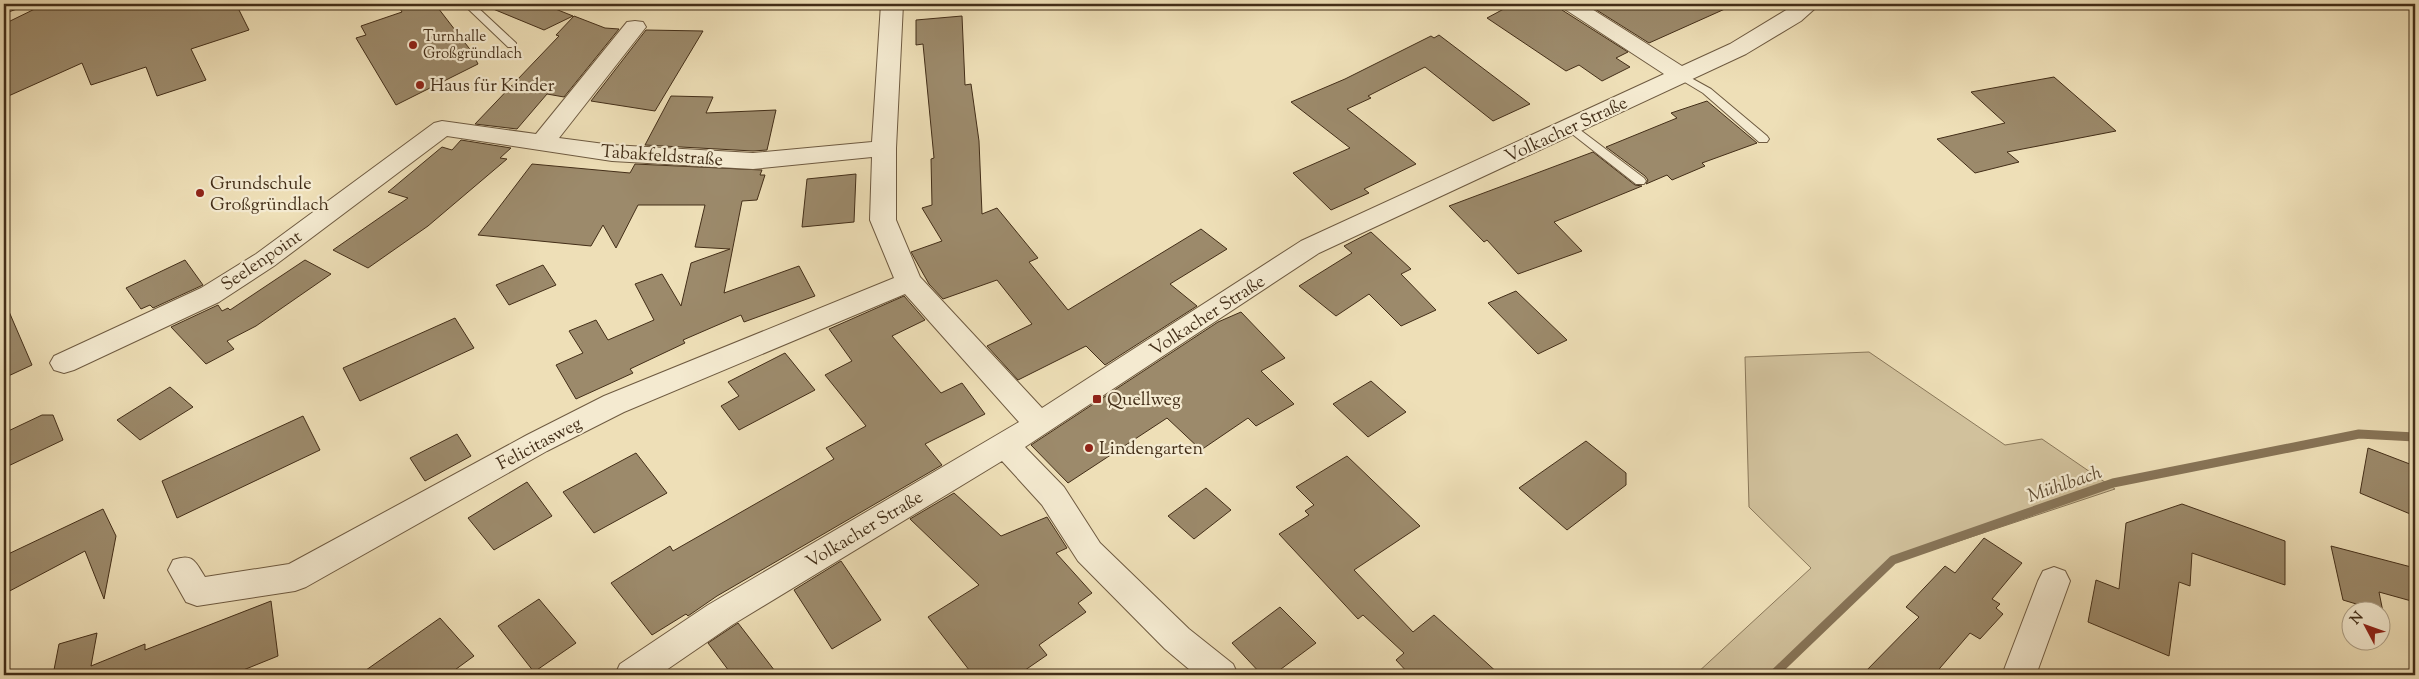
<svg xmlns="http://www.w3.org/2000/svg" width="2419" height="679" font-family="'Sorts Mill Goudy',serif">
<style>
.green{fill:#d1c19c;stroke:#8a785a}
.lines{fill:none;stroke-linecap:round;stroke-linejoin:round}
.stream{stroke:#877457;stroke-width:9}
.building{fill:#9c8a6b;stroke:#432e18}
.lane-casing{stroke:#6e5a40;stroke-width:2}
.street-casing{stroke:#6e5a40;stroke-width:2}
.secondary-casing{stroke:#432e18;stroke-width:2}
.lane{fill:#f4ead0;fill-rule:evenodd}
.street{fill:#f4ead0;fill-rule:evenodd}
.secondary{fill:#f4ead0;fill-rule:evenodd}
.poi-dot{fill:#8f2418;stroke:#f4ead0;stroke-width:2}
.labels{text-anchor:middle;stroke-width:4.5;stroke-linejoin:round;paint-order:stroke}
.far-poi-label{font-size:15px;fill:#432e18;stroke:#f4ead0;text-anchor:start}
.poi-label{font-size:18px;fill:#432e18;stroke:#f4ead0;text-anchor:start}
.street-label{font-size:18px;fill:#432e18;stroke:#f4ead0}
.water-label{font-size:19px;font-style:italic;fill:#5f4b32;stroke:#f4ead0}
</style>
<rect width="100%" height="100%" fill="#eedfb7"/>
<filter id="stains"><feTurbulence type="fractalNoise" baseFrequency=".004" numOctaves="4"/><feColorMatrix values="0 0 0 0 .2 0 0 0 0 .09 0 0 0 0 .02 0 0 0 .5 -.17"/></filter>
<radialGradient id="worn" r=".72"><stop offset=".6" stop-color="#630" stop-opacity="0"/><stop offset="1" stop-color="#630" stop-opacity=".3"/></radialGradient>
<path class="green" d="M1869,352L2005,445L2042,439L2115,489L1896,562L1774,675H1697L1696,674L1811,568L1749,507L1745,357Z"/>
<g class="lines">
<path class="stream" d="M1773,675L1893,560L2113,483L2359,434L2415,437"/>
</g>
<path class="building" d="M45,4H236L249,30L191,49L206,80L157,96L146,67L91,85L82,63L4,98V24Z
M397,4H435L472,52L478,64L396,105L356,38L366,35L361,26L402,12Z
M481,4H543L573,16L544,30Z
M1513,4H1558L1562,10L1628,52L1616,58L1630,67L1602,81L1579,65L1566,71L1487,18Z
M1587,4H1736L1649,43Z
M574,16L605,28L619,29L564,97L547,94L517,129L475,124L559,36L556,35Z
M962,16L965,85L971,84L979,141L982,214L997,208L1038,258L1029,262L1068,310L1201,229L1227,249L1170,284L1197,306L1105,365L1086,346L1018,380L987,346L1032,324L997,280L943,299L929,284L911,252L942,241L922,208L932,205L931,159L934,158L923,44L916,45V20Z
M646,30L703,31L655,111L591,101Z
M1439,35L1530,104L1493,121L1425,67L1368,96L1371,98L1347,109L1416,164L1364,189L1369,193L1331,210L1293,173L1350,148L1291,102L1345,79L1431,36L1434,38Z
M2054,77L2116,131L2007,152L2019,162L1975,173L1937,139L2005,123L1971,92Z
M671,96L713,97L706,113L776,110L767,150L753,151L645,145Z
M1707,101L1757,143L1702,163L1705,166L1672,180L1667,175L1646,184L1648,180L1645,176L1606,147L1677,118L1671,113Z
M461,140L511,148L500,158L507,159L428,226L368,268L333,250L408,198L388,192L442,147L452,150Z
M1593,152L1635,185L1642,186L1554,222L1582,251L1518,274L1487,240L1484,242L1449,206Z
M532,164L630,173L635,164L762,170L760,175H765L757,200L742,201L724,293L799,266L815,296L744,322L741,315L713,327L683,340L685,343L630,369L633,373L576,399L556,365L583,353L569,331L596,320L608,340L654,320L635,284L662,274L681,306L691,263L730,249L695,247L705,205H638L616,248L603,225L591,246L478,235Z
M856,174L854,222L802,227L807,179Z
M1371,232L1411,269L1401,274L1436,310L1401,326L1369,294L1336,316L1299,286L1352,253L1344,246Z
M185,260L203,285L153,308L150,305L141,309L126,288Z
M305,260L331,274L256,326L227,341L234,349L206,364L171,327L218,305L222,311L228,308L230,310Z
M543,265L556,285L509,305L496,285Z
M1516,291L1567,340L1538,354L1488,303Z
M904,296L925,320L892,336L941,393L962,383L985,414L925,444L942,465L717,596L688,616L686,614L652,635L611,583L670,546L673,551L834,459L826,448L866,426L825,375L852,361L829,329Z
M4,300L32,365L4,378Z
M1241,312L1285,358L1261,371L1294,404L1256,426L1248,418L1201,450L1167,418L1068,483L1031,445L1218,322Z
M455,318L474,348L360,401L343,368Z
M785,353L815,390L739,430L721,406L739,396L728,382Z
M1371,381L1406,412L1368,437L1333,404Z
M170,387L193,407L140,440L117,420Z
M42,415H53L63,440L4,468V433Z
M303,416L320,450L177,518L162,481Z
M457,434L471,456L425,481L410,458Z
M1586,441L1626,473V485L1567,530L1519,488Z
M2368,448L2415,466V516L2360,493Z
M636,453L667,493L594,533L563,492Z
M1347,456L1420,526L1354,570L1413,632L1434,615L1500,675H1410L1396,660L1404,653L1363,615L1358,619L1279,534L1309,515L1305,511L1314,505L1296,487Z
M527,482L552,516L494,550L468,518Z
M1206,488L1231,510L1194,539L1168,516Z
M954,493L1001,536L1047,517L1067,548L1056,553L1092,593L1078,603L1086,612L1039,645L1047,655L1018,675H973L928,617L979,585L910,519Z
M2182,504L2285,541V585L2192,553L2190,586L2179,582L2169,656L2088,622L2096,580L2119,589L2126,523Z
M103,509L116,536L104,599L85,551L4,594V556Z
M1984,538L2022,563L1992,599L2000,604L1996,608L2003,614L1980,639L1970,633L1934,675H1862L1919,617L1906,607L1945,566L1955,573Z
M2331,546L2415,568V602L2379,592L2383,612L2343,600Z
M841,561L881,620L832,649L794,590Z
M539,599L576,643L534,672L498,626Z
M271,601L278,656L231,675H53L59,644L97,633L91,666L145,644V650Z
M1280,607L1316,643L1273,675H1262L1232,643Z
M440,618L474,656L448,675H359Z
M738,623L778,675H732L708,643Z"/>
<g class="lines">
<g class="lane-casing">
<path id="lane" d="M463,4H474L516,43V47H508Z
M1682,73L1711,89L1767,136L1769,139L1767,142H1759L1703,93L1678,78V74Z
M1571,123L1644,178L1646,181L1644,184H1636L1567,130L1565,127L1567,124Z"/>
</g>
<g class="street-casing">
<path id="street" d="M881,4H903L896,148V220L920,277L1042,408L1301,241L1664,74L1563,8L1560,4H1584L1682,66L1730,44L1796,4H1820L1801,21L1746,54L1319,253L1025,447L1064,487L1100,543L1189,629L1233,664L1238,675H1196L1165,649L1078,561L1042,505L1002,461L732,625L659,675H615L620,664L708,605L1019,422L905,294L624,412L547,451L306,587L295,591L197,606L186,602L168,570L173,560C193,553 195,561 205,577L289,564L527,435L604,396L894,278L870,220L872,157L753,169L612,161L447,136L274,266L219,302L74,370L64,373L54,370L50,363L54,356L201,288L256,254L434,123L442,121L536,134L627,22L635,21L643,22L646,27L559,138L612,145L753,153L872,142Z
M2054,567L2065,571L2070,581L2036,675H2002L2038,581L2043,571Z"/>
</g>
<g class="secondary-casing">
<path id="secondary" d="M4,4H22L18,8L4,13Z"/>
</g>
<use href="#lane" class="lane"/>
<use href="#street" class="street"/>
<use href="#secondary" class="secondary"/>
</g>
<g class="poi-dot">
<circle cx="413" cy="45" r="5"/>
<circle cx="420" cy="85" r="5"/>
<circle cx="200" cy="193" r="5"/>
<rect x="1092" y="394" width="10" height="10" rx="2.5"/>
<circle cx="1089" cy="448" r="5"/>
</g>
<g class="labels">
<g class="far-poi-label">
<text x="423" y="41">Turnhalle<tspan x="423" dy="17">Großgründlach</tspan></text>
</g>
<g class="poi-label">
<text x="430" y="91">Haus für Kinder</text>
<text x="210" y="189">Grundschule<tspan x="210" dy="21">Großgründlach</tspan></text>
<text x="1107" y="405">Quellweg</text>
<text x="1099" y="454">Lindengarten</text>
</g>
<g class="street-label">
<text transform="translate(1566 129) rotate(-25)" y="6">Volkacher Straße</text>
<text transform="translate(662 155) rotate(4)" y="6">Tabakfeldstraße</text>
<text transform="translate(261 260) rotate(-34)" y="6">Seelenpoint</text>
<text transform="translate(1207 315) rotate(-33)" y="6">Volkacher Straße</text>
<text transform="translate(539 443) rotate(-28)" y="6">Felicitasweg</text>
<text transform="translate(864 529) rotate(-31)" y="6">Volkacher Straße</text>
</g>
<g class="water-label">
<text transform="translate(2064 483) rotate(-19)" y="7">Mühlbach</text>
</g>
</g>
<rect width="2419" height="679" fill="none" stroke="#eedfb7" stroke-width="20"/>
<rect x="5" y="5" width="2409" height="669" fill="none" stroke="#432e18" stroke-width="2.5"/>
<rect x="10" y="10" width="2399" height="659" fill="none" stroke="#432e18"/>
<g transform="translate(2366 626) rotate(311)"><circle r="24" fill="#f4ead0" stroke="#ad9f86"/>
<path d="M0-4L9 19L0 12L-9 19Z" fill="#8f2418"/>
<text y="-8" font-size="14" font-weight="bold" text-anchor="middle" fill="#432e18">N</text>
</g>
<rect width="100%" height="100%" filter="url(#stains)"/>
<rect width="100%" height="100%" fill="url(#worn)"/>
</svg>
